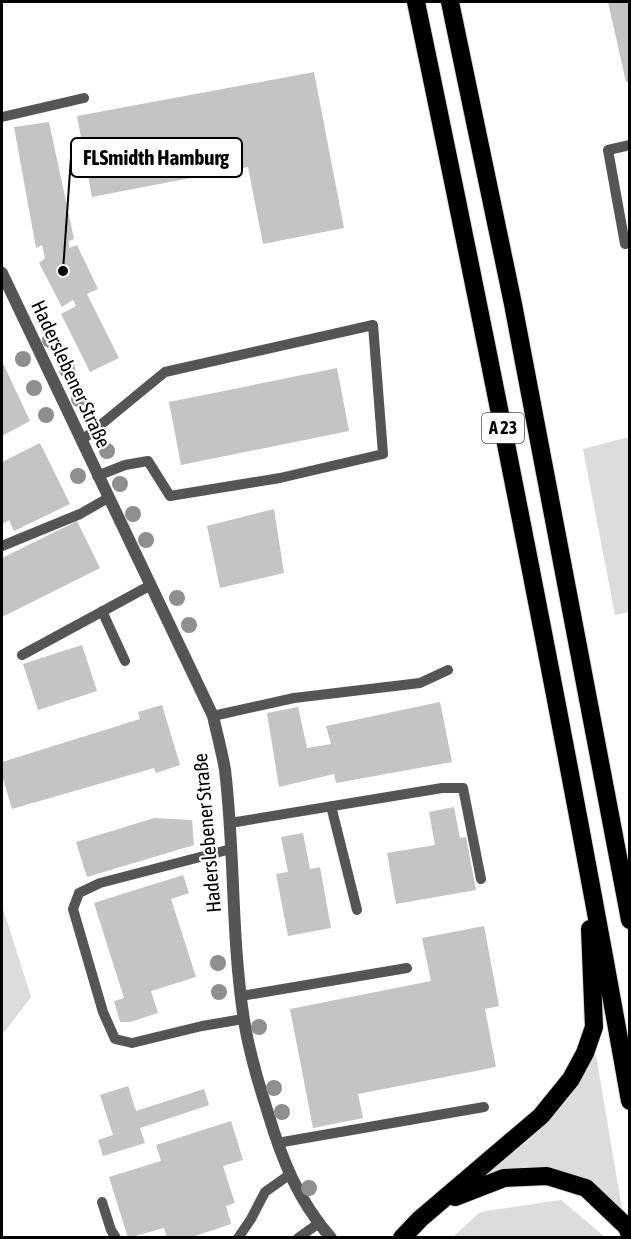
<svg xmlns="http://www.w3.org/2000/svg" width="631" height="1239" font-family="'Asap Condensed',sans-serif">
<style>
.green{fill:#dcdcdc}
.building{fill:#c4c4c4}
.lines{fill:none;stroke-linecap:round;stroke-linejoin:round}
.motorway-casing{stroke:#dbdbdb;stroke-width:20}
.service{stroke:#555;stroke-width:10}
.minor{stroke:#555;stroke-width:12}
.motorway{stroke:#000;stroke-width:18}
.tree{fill:#8f8f8f}
.labels{text-anchor:middle;stroke-width:4.5;stroke-linejoin:round;paint-order:stroke}
.shield{fill:#fff;stroke:#4c4c4c;stroke-width:1.5}
.shield-label{font-size:18px;font-weight:bold;fill:#000}
.street-label{font-size:20px;fill:#000;stroke:#fff}
.leader{fill:none;stroke:#000;stroke-width:2}
.callout-dot{fill:#000;stroke:#fff;stroke-width:2}
.callout{fill:#fff;stroke:#000;stroke-width:2}
.callout-label{font-size:21px;text-anchor:middle;font-weight:bold;fill:#000}
</style>
<rect width="100%" height="100%" fill="#fff"/>
<path class="green" d="M629,437V612L615,615L583,449Z
M2,905L31,997L2,1035Z
M592,1055H596L622,1209L602,1190L590,1183L474,1182C507,1158 542,1133 567,1100C577,1086 584,1070 592,1055Z
M561,1200L605,1237H453L480,1212Z"/>
<path class="building" d="M608,2H630V82H626Z
M314,72L344,228L263,244L248,167L92,197L77,116Z
M49,122L74,239L69,241V248L77,245L98,289L87,294L119,358L90,372L61,314L76,306L73,300L62,307L39,263L45,258L42,245L36,248L14,127Z
M2,361L30,421L2,436Z
M337,368L349,431L181,465L169,402Z
M40,443L70,504L14,531L9,520L2,524V462Z
M274,509L284,573L220,588L207,526Z
M77,521L100,568L2,617V558Z
M82,645L97,691L38,710L23,664Z
M440,702L452,762L336,783L334,774L279,787L267,713L298,707L307,748L331,744L326,726Z
M162,705L180,765L156,773L154,768L12,809L2,775V762L140,719L138,712Z
M454,807L460,838L466,837L476,890L396,904L387,853L435,845L429,812Z
M154,818L192,820L194,845L87,877L76,842Z
M303,833L310,869L320,867L331,928L288,936L276,874L288,872L281,837Z
M183,875L189,893L171,899L196,977L151,991L158,1013L130,1022H120L114,1001L124,998L94,903Z
M484,926L499,1006L485,1009L496,1067L358,1094L363,1118L313,1128L290,1009L431,981L422,938Z
M128,1086L136,1111L204,1089L209,1105L140,1128L145,1143L103,1156L98,1140L113,1135L100,1095Z
M231,1121L243,1160L223,1166L235,1203L226,1206L231,1224L189,1238H167L164,1228L128,1238L109,1177L161,1161L156,1145Z"/>
<g class="lines">
<g class="motorway-casing">
<path id="motorway" d="M416,2C492,367 565,733 630,1101
M450,2L513,304L630,920
M455,1197L504,1178L547,1176L586,1188L627,1227L630,1235
M402,1238L420,1219L541,1116L571,1079L585,1053L594,1027L590,929"/>
</g>
<path class="service" d="M2,117L84,98
M630,145L608,150L625,244L630,243
M81,441L165,372L373,325L383,454L280,478L170,496L148,461L125,465L97,476
M2,546L80,514L108,498
M102,611L125,661
M22,655L151,585
M213,716L294,698L420,683L448,670
M331,806L357,910
M230,823L442,788H463L481,879
M231,849L100,883L79,893L73,909L103,1012L115,1039L132,1043L202,1026L243,1019
M241,996L407,968
M277,1143L484,1107
M102,1202L111,1230L116,1238
M238,1238L251,1219L265,1192L289,1175
M298,1238L319,1223"/>
<path class="minor" d="M2,273L213,716C217,734 222,752 225,770C235,852 231,937 244,1020C249,1052 258,1082 268,1113C282,1160 298,1200 331,1238"/>
<use href="#motorway" class="motorway"/>
</g>
<g class="tree">
<circle cx="50" cy="340" r="8"/>
<circle cx="23" cy="359" r="8"/>
<circle cx="67" cy="370" r="8"/>
<circle cx="34" cy="388" r="8"/>
<circle cx="79" cy="399" r="8"/>
<circle cx="46" cy="415" r="8"/>
<circle cx="107" cy="451" r="8"/>
<circle cx="78" cy="476" r="8"/>
<circle cx="120" cy="484" r="8"/>
<circle cx="133" cy="514" r="8"/>
<circle cx="146" cy="540" r="8"/>
<circle cx="177" cy="598" r="8"/>
<circle cx="189" cy="625" r="8"/>
<circle cx="218" cy="963" r="8"/>
<circle cx="219" cy="992" r="8"/>
<circle cx="259" cy="1027" r="8"/>
<circle cx="274" cy="1088" r="8"/>
<circle cx="282" cy="1112" r="8"/>
<circle cx="309" cy="1188" r="8"/>
</g>
<g class="labels">
<rect class="shield" x="482" y="413" width="42" height="30" rx="4.5"/>
<g class="shield-label">
<text x="503" y="434">A 23</text>
</g>
<g class="street-label">
<text transform="translate(71 374) rotate(65)" y="7">Haderslebener Straße</text>
<text transform="translate(207 833) rotate(-95)" y="7">Haderslebener Straße</text>
</g>
</g>
<path class="leader" d="M63 271L71 157"/>
<circle class="callout-dot" cx="63" cy="271" r="6"/>
<rect class="callout" x="71" y="138" width="171" height="39" rx="6"/>
<g class="callout-label">
<text x="156" y="165">FLSmidth Hamburg</text>
</g>
<rect width="631" height="1239" fill="none" stroke="#000000" stroke-width="6"/>
</svg>
